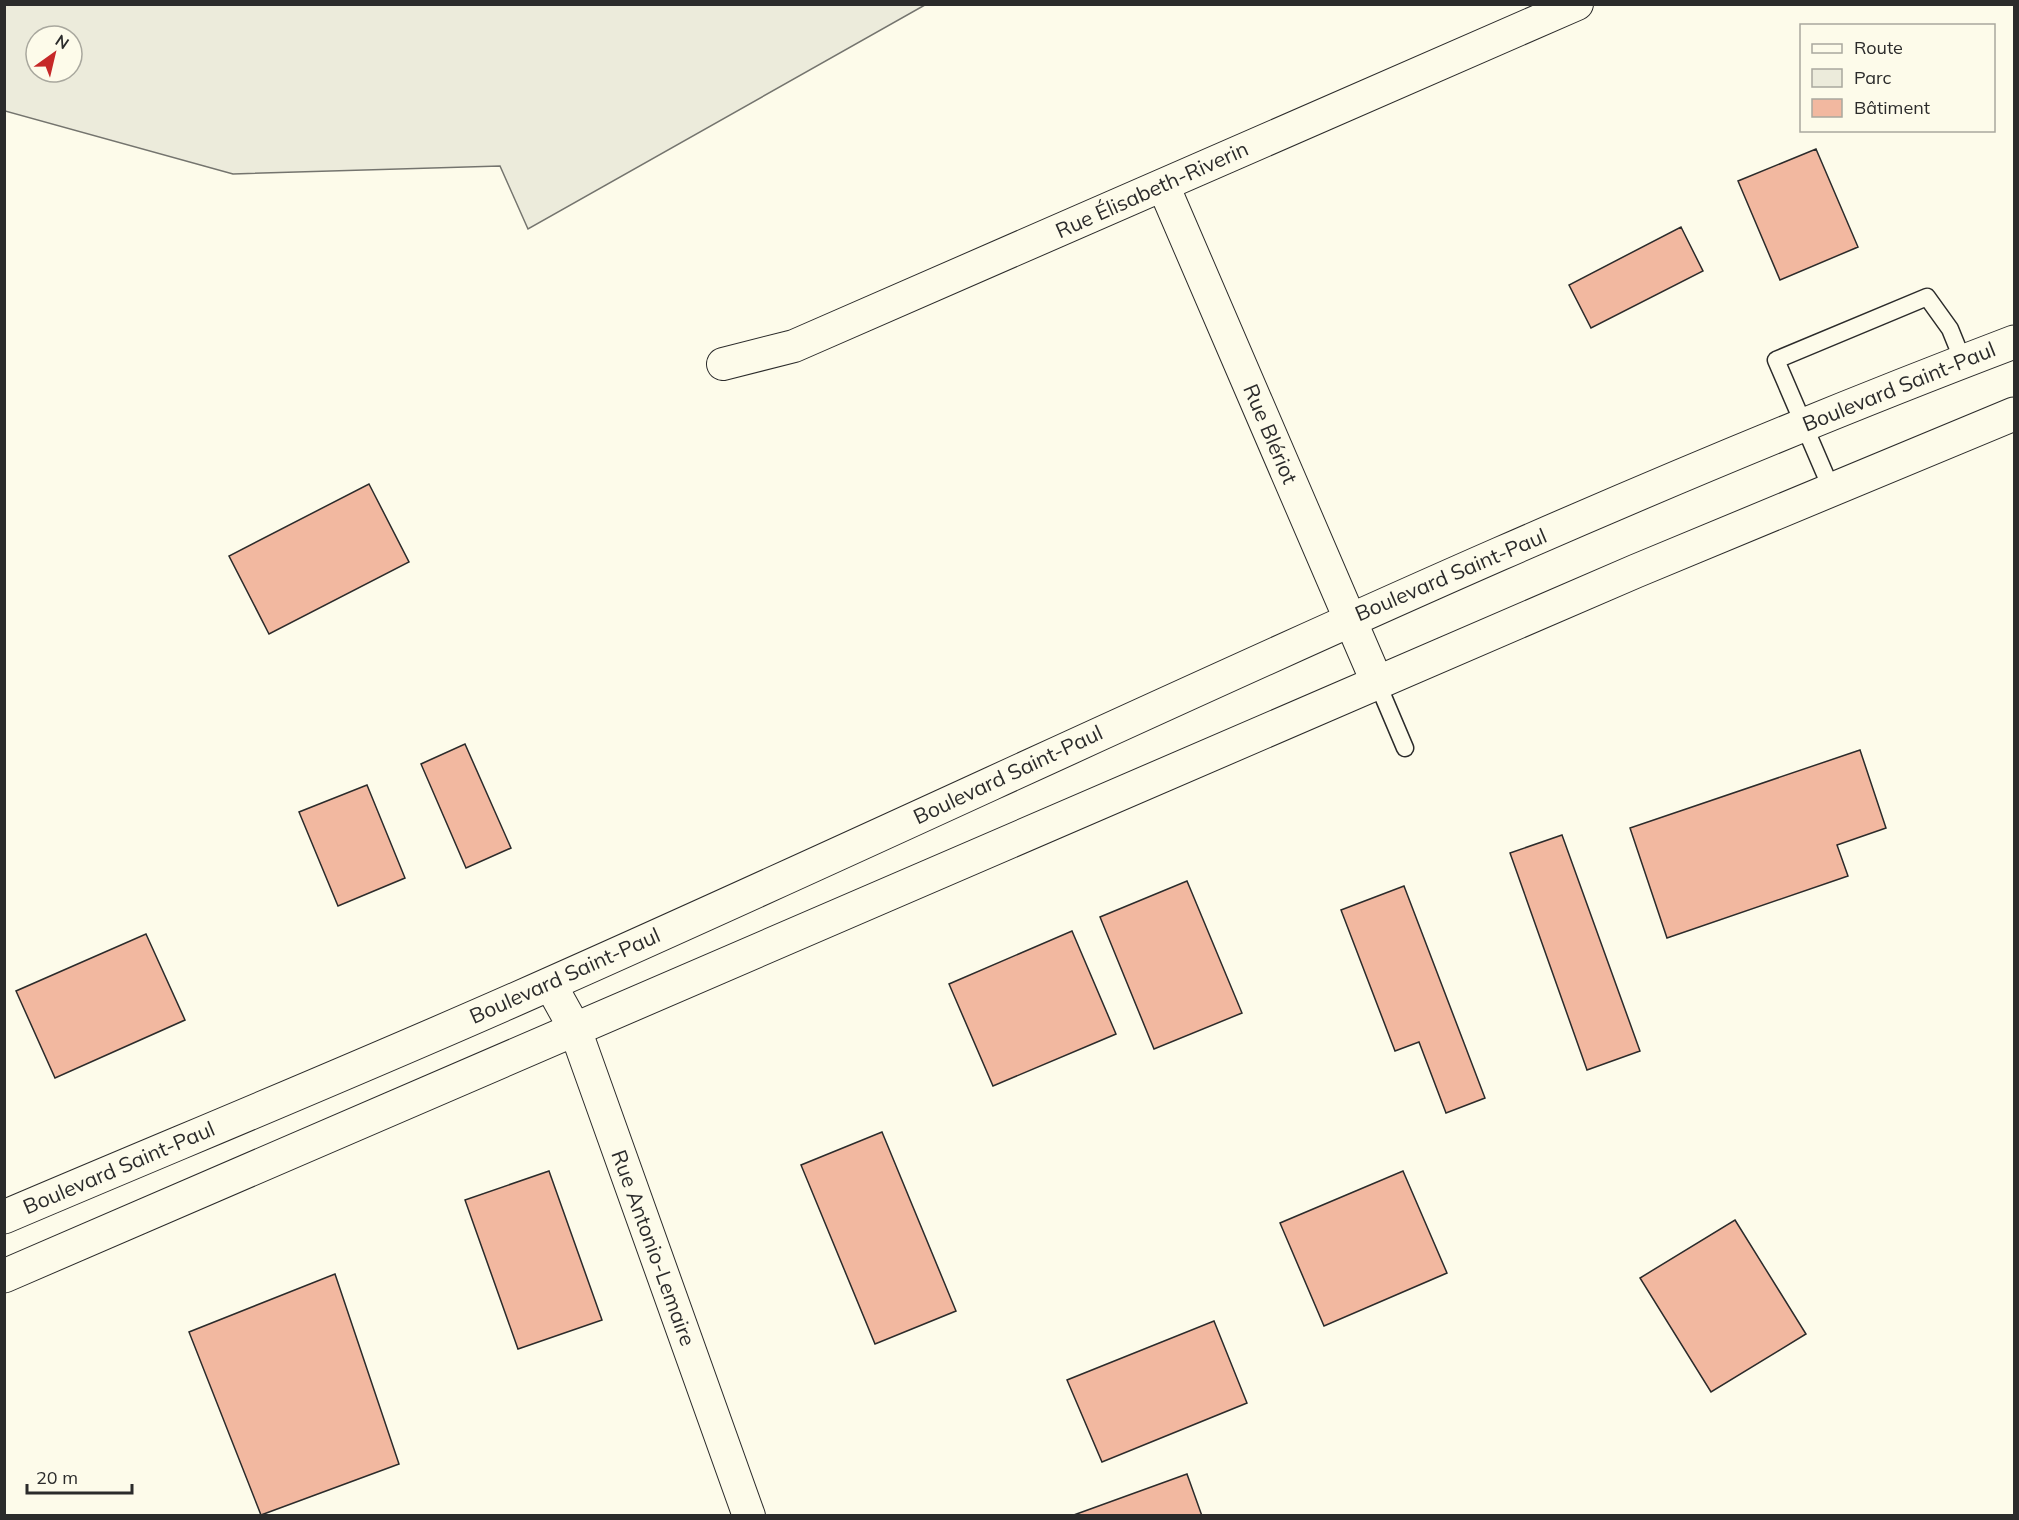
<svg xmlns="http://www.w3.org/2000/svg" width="2019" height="1520" font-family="Mulish,sans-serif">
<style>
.green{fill:#ecebdb;stroke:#74746e;stroke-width:1.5;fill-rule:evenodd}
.building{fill:#f2b8a0;stroke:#2b2b2b;stroke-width:1.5}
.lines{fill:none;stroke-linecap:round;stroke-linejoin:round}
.service-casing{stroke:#2b2b2b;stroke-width:19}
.minor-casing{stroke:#2b2b2b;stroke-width:34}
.secondary-casing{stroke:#2b2b2b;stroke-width:35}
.service{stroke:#fdfbea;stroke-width:16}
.minor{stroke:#fdfbea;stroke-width:32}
.secondary{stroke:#fdfbea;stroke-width:33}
.labels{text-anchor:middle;stroke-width:4.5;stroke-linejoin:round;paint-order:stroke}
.street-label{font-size:21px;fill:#2b2b2b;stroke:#fdfbea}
</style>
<rect width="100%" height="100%" fill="#fdfbea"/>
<path class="green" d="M4,5L5,4L925,5L528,229L500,166L233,174L5,111ZM36,36H72V72H36Z"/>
<path class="building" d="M1816,149L1858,247L1780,280L1738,181Z
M1681,227L1703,271L1591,328L1569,285Z
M369,484L409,562L269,634L229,556Z
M465,744L511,848L466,868L421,764Z
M1860,750L1886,828L1837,845L1848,876L1667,938L1630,828Z
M367,785L405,878L338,906L299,812Z
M1562,835L1640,1051L1587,1070L1510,853Z
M1187,881L1242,1013L1154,1049L1100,917Z
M1404,886L1485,1098L1446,1113L1419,1042L1395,1051L1341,910Z
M1072,931L1116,1034L993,1086L949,984Z
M146,934L185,1020L55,1078L16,991Z
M882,1132L956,1311L875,1344L801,1165Z
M549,1171L602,1320L518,1349L465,1200Z
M1403,1171L1447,1273L1324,1326L1280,1223Z
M1735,1220L1806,1334L1711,1392L1640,1278Z
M335,1274L399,1464L261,1515L189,1332Z
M1214,1321L1247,1403L1102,1462L1067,1380Z
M1187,1474L1202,1516H1071Z"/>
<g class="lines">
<g class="service-casing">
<path id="service" d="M1831,488L1776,360L1927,297L1950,329L1963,361
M1377,682L1405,748"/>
</g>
<g class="minor-casing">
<path id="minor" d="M1163,185L1377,682
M723,364L794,346L1577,4
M550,984L575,1029L749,1516"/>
</g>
<g class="secondary-casing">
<path id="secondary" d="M4,1217C187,1139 371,1064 552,983C1039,767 1516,531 2014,342
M4,1276L1636,571L2014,414"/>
</g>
<use href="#service" class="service"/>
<use href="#minor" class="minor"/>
<use href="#secondary" class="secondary"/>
</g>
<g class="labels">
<g class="street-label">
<text transform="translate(1152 190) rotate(-24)" y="7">Rue Élisabeth-Riverin</text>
<text transform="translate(1899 387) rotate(-22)" y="7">Boulevard Saint-Paul</text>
<text transform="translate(1270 434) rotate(67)" y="7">Rue Blériot</text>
<text transform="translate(1451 575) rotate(-23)" y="7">Boulevard Saint-Paul</text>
<text transform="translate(1008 775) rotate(-25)" y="7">Boulevard Saint-Paul</text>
<text transform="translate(565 976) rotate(-24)" y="7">Boulevard Saint-Paul</text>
<text transform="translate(119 1168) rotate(-23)" y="7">Boulevard Saint-Paul</text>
<text transform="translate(653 1248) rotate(70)" y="7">Rue Antonio-Lemaire</text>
</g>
</g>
<rect width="2019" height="1520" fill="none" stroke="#2b2b2b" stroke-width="12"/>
<rect x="1800" y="24" width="195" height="108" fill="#fdfbea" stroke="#a9a89e" stroke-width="1.5"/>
<rect x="1812" y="44" width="30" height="9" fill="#fdfbea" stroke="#a9a89e" stroke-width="1.5"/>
<text x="1854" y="54" font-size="18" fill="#2b2b2b">Route</text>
<rect x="1812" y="69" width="30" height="18" fill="#ecebdb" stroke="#a9a89e" stroke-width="1.5"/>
<text x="1854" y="84" font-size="18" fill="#2b2b2b">Parc</text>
<rect x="1812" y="99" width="30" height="18" fill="#f2b8a0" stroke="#a9a89e" stroke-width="1.5"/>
<text x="1854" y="114" font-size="18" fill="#2b2b2b">Bâtiment</text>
<g transform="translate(54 54) rotate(34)"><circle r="28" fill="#fdfbea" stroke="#a9a89e" stroke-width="1.5"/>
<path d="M0-4.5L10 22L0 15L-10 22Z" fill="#c62828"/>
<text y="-9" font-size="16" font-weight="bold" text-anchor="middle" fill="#2b2b2b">N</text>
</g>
<path d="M27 1484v9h105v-9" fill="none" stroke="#2b2b2b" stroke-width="3"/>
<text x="36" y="1484" font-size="18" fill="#2b2b2b" stroke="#fdfbea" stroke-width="4.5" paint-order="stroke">20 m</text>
</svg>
